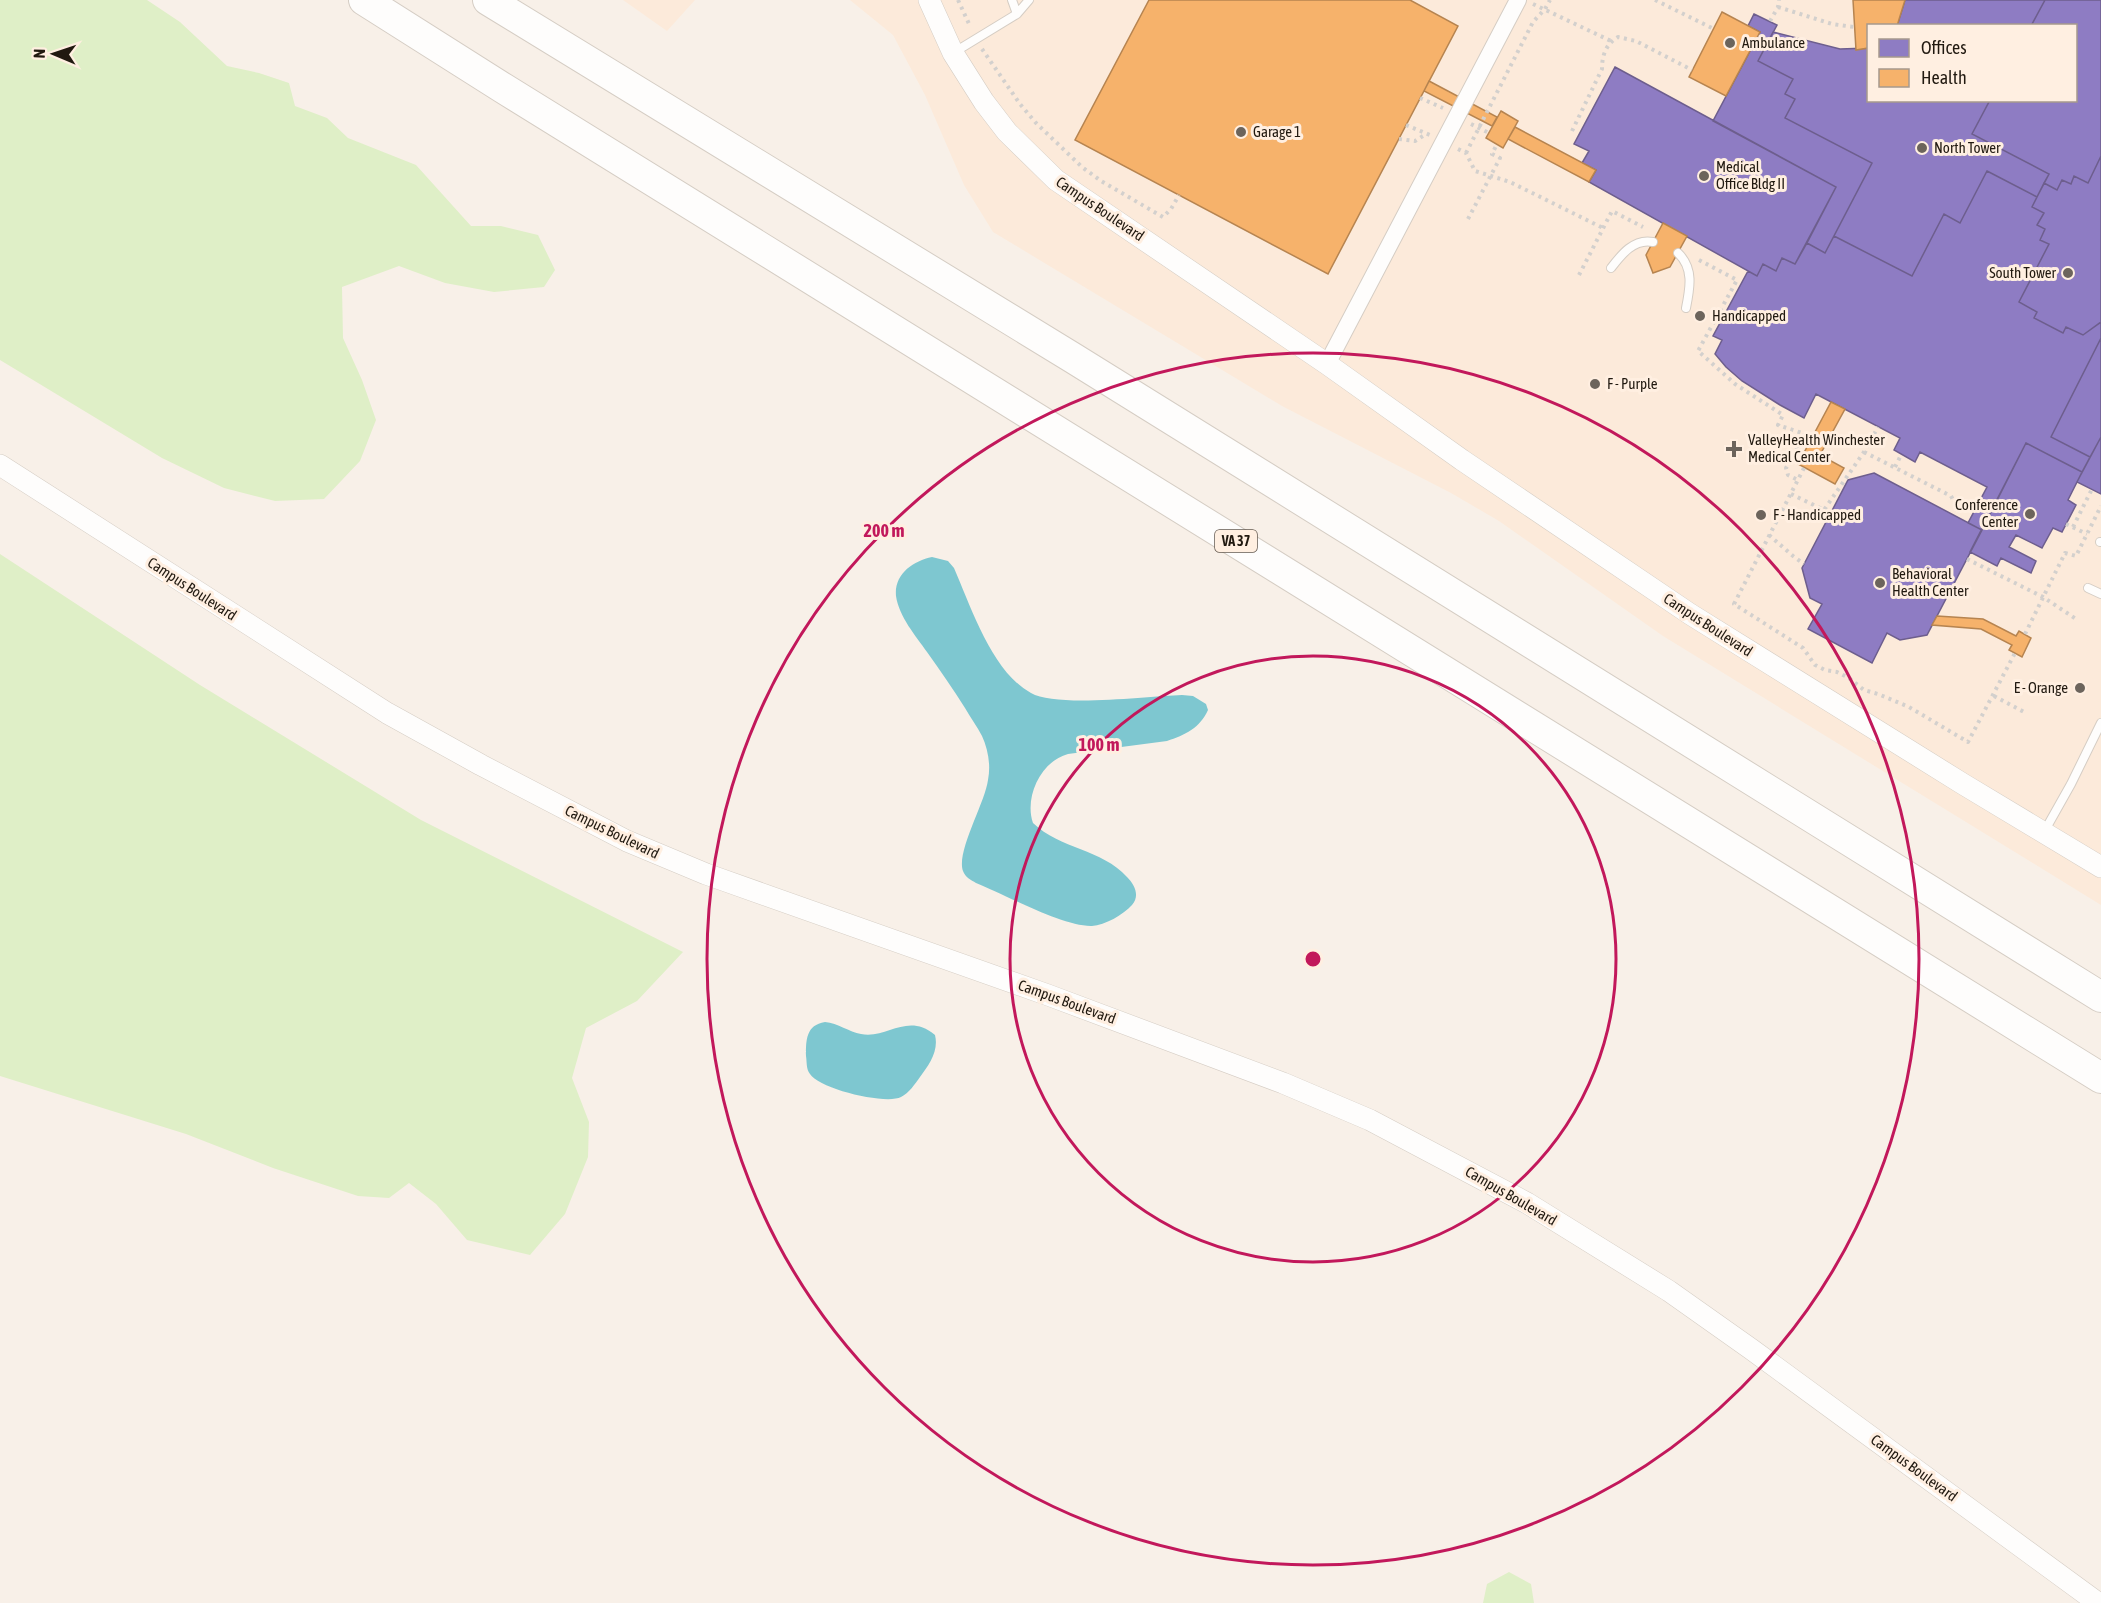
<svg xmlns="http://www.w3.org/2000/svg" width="2101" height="1603" font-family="'Asap Condensed',sans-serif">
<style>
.built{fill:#fceada;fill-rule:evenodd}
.green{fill:#dfefc7}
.water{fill:#7ec7d0}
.offices{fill:#8e7cc3;stroke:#6d5e8d;stroke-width:1.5}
.health{fill:#f6b26b;stroke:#b68450;stroke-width:1.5}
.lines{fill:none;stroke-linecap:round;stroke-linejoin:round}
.service-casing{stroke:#d5cdc4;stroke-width:10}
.minor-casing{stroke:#d5cdc4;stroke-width:18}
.tertiary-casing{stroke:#d5cdc4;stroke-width:22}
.motorway-casing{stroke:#d5cdc4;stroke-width:32}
.path{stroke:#d3d0cd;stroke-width:4;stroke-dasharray:3 4.5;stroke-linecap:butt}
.service{stroke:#fefdfc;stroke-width:8}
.minor{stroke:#fefdfc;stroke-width:16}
.tertiary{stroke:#fefdfc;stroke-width:21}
.motorway{stroke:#fefdfc;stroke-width:30}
.ring{fill:none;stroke:#c2185b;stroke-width:3}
.poi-dot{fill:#6c645c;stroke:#ffefe1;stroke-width:2}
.labels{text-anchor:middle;stroke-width:6;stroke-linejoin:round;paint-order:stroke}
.shield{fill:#ffefe1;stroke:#64594f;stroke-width:1.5}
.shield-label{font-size:14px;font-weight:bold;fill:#211910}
.poi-label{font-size:15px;fill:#211910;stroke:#ffefe1;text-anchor:start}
.street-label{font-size:15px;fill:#211910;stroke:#ffefe1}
.centre{fill:#c2185b;stroke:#ffefe1;stroke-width:3}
.ring-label{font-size:18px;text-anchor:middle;font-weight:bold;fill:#c2185b;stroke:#ffefe1;stroke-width:6;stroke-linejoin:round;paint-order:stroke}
</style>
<rect width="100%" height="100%" fill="#f8f0e8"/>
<path class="built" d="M623,0H695L667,31Z
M850,0H2101V905L1663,636L1499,521L1451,493L1282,406L993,232L964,185L925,95L893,35ZM1868,26H2076V100H1868Z"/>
<path class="green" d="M0,0H147L180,22L227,66L259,73L289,83L295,106L327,118L348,138L416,165L471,226H501L538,235L555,270L544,287L494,292L445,283L399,266L342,287L343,338L362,380L376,420L360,461L324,499L275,501L224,488L162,458L0,360Z
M0,554L200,685L421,820L683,952L637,1001L586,1028L572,1078L589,1122L588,1157L565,1214L530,1255L467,1240L436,1204L409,1183L389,1198L358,1196L273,1168L186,1134L0,1076Z
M1509,1572L1531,1584L1534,1603H1483L1487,1584Z"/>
<path class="water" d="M932,557L948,561L954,568C971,607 992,672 1031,693C1056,708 1149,696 1182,695L1193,696L1206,704L1208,710C1200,728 1185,735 1167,741L1068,754C1041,761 1024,797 1033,823C1060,849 1102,849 1127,877C1135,885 1140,896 1132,905C1123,915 1105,925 1092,926C1063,927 1004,894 976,883C971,880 965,877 963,871C956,852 985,803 988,780C991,765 988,749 982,736C977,726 970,717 965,708C953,689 940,670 927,652C916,636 899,617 896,596C894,574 913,561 932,557Z
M825,1022C838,1023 849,1032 861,1034C888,1039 907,1012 935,1035C939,1051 929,1065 920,1077C915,1084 909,1093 901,1097C886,1105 819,1089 810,1074C806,1069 807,1062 806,1056C806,1040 806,1025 825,1022Z"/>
<path class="offices" d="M1905,0H2045L2031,26H1897Z
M2045,0H2101V156L2088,183L2074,176L2071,184L2062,180L2057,190L2044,183L2049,174L1972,134L1990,100H2076V26H2031Z
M1754,14L1777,25L1758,61L1793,79L1785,94L1795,99L1785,118L1872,163L1825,253L1807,243L1836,187L1713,121L1760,32L1748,26Z
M1773,32L1840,49L1868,48V100H1990L1972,134L2049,174L2037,197L1987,171L1960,223L1944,214L1912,276L1834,236L1872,163L1785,118L1795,99L1785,94L1793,79L1758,61Z
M1615,67L1836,187L1795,264L1782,258L1776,271L1763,264L1757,276L1589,182L1596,170L1582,163L1589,151L1574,144Z
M2101,156V322L2083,335L2066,327L2063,333L2034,318L2037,312L2019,302L2049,244L2040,240L2045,229L2037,225L2044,213L2032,207L2044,183L2057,190L2062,180L2071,184L2074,176L2088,183Z
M1987,171L2037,197L2032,207L2044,213L2037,225L2045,229L2040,240L2049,244L2019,302L2037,312L2034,318L2063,333L2066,327L2083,335L2101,322V338L2051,437L2090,457L2082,472L2026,443L1982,530L1968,523L1987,487L1920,452L1915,462L1894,450L1900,438L1816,394L1804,418L1780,405L1742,381L1726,367L1715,354L1722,340L1713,336L1748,271L1757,276L1763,264L1776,271L1782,258L1795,264L1807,243L1825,253L1834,236L1912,276L1944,214L1960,223Z
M2101,338V437L2090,457L2051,437Z
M2101,437V494L2077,482Z
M2026,443L2082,472L2068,500L2076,505L2062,532L2053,528L2042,548L2016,535L2009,547L2036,561L2031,573L2001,558L1997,566L1970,552Z
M1874,473L1982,530L1927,635L1900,640L1887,633L1872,663L1808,629L1822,604L1810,598L1802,568L1848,480Z"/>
<path class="health" d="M1149,0H1410L1458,26L1328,274L1075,140Z
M1853,0H1905L1897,26H1868V48L1856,50Z
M1722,12L1760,32L1726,96L1689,77Z
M1429,81L1497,117L1492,126L1424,91Z
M1501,111L1518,121L1503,148L1486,138Z
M1515,127L1596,170L1589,182L1508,139Z
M1663,223L1687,236L1670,267L1653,273L1646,255Z
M1831,402L1845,409L1820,455L1844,468L1835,484L1798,464Z
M1937,616L1983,619L2016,636L2019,631L2031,638L2022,657L2009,650L2012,645L1981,629L1932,625Z"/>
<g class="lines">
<g class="service-casing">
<path id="service" d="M1017,14L1029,0
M953,53L1017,14L1012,0
M1678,253C1694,268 1690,288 1686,308
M1611,268C1621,255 1634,238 1653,242
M2100,542H2101
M2088,588L2101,594
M2044,832L2071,784L2101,723"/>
</g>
<g class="minor-casing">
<path id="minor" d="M1327,364L1518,0"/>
</g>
<g class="tertiary-casing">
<path id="tertiary" d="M929,0L953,53L984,102L1007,132L1056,180L1327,364L1462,460L1690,614L1963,784L2101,867
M0,465L387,713L481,765L627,841L706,874L1048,995L1283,1083L1370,1120L1527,1203L1669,1291L1751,1349L2098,1603"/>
</g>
<g class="motorway-casing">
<path id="motorway" d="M364,0L503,88L2101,1078
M488,0L1073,358L2101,997"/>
</g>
<path class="path" d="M958,0L970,26
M1655,0L1714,29
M1533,4L1611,41
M1778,7L1832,24L1854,27
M1770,21L1778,7L1779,0
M982,49L1020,104L1036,123L1082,167L1101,181L1163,217L1171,209L1179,195
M1420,98L1443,108
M1471,124L1489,133
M1406,125L1430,135
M1572,131L1602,69C1602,55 1606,44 1618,37L1636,41L1692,70
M1399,139L1415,141L1426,134
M1458,149L1466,153L1475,171L1510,182L1603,228
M1466,153L1533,22L1545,9L1550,0
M1468,219L1500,158L1492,154L1497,144
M1699,260L1737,280L1698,351L1735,384L1783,415L1778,425L1805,434L1786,468L1788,475L1798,480
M1579,275L1612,211L1643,227
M1797,449L1804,453
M1864,452L1951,496L1958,509L1955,516
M1895,467L1901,455
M1804,468L1734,604L1803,648L1815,665L1825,670L1837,672L1849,678L1864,690L1878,694L1909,707L1968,742L2015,653
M1791,494L1824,510L1864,452L1878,427
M2066,524L2087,534
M2073,527L2092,489
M1769,535L1793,556L1804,564
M1967,559L2043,597L2076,619
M2025,634L2065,553L2076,556L2101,506
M1994,696L2024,712"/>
<use href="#service" class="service"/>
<use href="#minor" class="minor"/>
<use href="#tertiary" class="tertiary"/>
<use href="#motorway" class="motorway"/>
</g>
<g class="ring">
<circle cx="1313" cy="959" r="303"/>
<circle cx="1313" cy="959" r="606"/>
</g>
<g class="poi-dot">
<circle cx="1730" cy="43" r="6"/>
<circle cx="1241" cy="132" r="6"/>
<circle cx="1922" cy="148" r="6"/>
<circle cx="1704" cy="176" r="6"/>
<circle cx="2068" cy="273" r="6"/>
<circle cx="1700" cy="316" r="6"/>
<circle cx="1595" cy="384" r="6"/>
<path d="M1731 440h6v6h6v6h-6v6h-6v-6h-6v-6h6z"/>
<circle cx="2030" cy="514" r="6"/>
<circle cx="1761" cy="515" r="6"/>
<circle cx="1880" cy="583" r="6"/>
<circle cx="2080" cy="688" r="6"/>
</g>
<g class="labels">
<rect class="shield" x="1215" y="530" width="42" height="22" rx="4.5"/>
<g class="shield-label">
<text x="1236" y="546">VA 37</text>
</g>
<g class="poi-label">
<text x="1742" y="48">Ambulance</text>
<text x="1253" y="137">Garage 1</text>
<text x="1934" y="153">North Tower</text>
<text x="1716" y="172">Medical<tspan x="1716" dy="17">Office Bldg II</tspan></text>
<text x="2056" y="278" text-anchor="end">South Tower</text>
<text x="1712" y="321">Handicapped</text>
<text x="1607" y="389">F - Purple</text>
<text x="1748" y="445">ValleyHealth Winchester<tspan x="1748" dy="17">Medical Center</tspan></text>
<text x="2018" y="510" text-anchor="end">Conference<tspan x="2018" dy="17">Center</tspan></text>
<text x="1773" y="520">F - Handicapped</text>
<text x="1892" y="579">Behavioral<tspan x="1892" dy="17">Health Center</tspan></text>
<text x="2068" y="693" text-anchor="end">E - Orange</text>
</g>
<g class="street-label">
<text transform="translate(1100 209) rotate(34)" y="5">Campus Boulevard</text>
<text transform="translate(192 589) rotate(33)" y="5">Campus Boulevard</text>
<text transform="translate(1708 625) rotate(33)" y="5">Campus Boulevard</text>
<text transform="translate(612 832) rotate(26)" y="5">Campus Boulevard</text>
<text transform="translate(1067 1002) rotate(20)" y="5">Campus Boulevard</text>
<text transform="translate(1511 1196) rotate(30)" y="5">Campus Boulevard</text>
<text transform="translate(1914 1468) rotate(36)" y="5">Campus Boulevard</text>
</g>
</g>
<circle cx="1313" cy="959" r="9" class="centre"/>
<g class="ring-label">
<text x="884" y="537">200 m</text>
<text x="1099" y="751">100 m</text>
</g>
<rect x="1867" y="24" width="210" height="78" fill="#ffefe1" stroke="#a6998d" stroke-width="1.5"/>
<rect x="1879" y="39" width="30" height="18" fill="#8e7cc3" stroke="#a6998d" stroke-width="1.5"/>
<text x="1921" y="54" font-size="18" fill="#211910">Offices</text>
<rect x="1879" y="69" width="30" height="18" fill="#f6b26b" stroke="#a6998d" stroke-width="1.5"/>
<text x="1921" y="84" font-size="18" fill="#211910">Health</text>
<g transform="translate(54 54) rotate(272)" stroke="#ffefe1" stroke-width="4.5" paint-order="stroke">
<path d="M0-4.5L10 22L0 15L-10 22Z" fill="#211910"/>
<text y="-9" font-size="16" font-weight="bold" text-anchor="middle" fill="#211910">N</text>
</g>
</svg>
